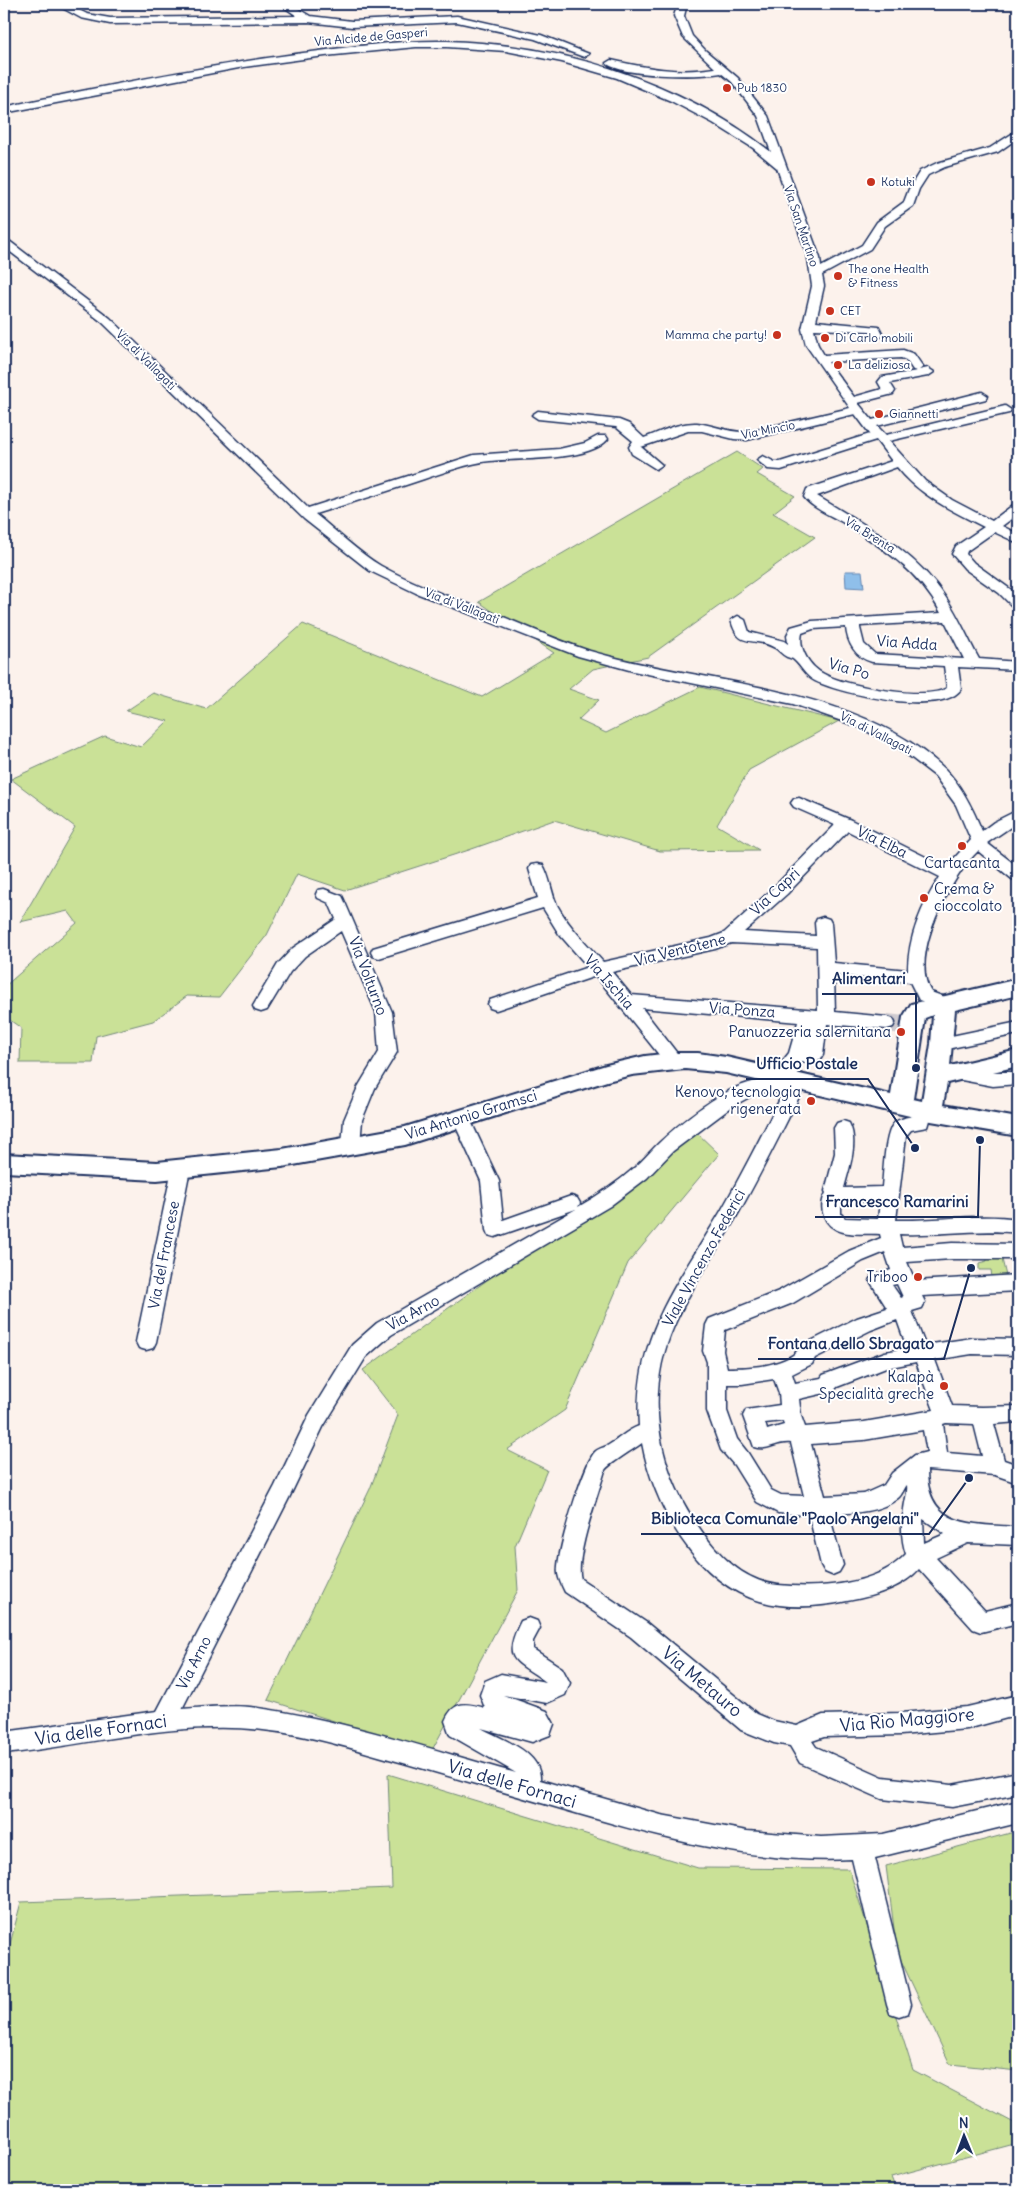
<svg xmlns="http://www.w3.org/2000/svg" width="1022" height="2194" font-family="Delius,sans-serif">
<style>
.green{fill:#cae197;stroke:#72887a}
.water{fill:#8fbfea;stroke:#6185b2}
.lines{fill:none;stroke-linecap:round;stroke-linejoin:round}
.minor-tunnel{stroke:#cfcbd0;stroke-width:18;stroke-dasharray:18 9;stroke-linecap:butt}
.minor-casing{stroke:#1b2f5e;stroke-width:3}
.major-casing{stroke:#1b2f5e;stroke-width:4}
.minor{fill:#fff;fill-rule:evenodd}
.major{fill:#fff;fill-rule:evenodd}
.poi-dot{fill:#c8321e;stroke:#fff;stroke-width:2}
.labels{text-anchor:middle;stroke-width:4;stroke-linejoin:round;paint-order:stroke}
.far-street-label{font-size:12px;fill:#1b2f5e;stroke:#fff}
.far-poi-label{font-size:12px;fill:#1b2f5e;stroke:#fff;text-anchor:start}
.street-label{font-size:15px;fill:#1b2f5e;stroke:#fff}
.poi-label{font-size:15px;fill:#1b2f5e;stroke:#fff;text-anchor:end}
.near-street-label{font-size:18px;fill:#1b2f5e;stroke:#fff}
.leader{fill:none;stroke:#1b2f5e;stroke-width:2}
.callout-dot{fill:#1b2f5e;stroke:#fff;stroke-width:2}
.callout-label{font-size:16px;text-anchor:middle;font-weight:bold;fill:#1b2f5e;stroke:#fff;stroke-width:4;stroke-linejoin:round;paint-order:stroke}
</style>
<rect width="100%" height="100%" fill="#fcf2ec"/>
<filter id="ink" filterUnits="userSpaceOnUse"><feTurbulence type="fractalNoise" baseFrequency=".02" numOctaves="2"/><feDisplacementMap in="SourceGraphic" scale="10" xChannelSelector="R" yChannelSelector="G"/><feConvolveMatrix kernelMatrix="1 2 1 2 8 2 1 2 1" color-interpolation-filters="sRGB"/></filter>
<g filter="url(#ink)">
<path class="green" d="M737,452L763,469L757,474L795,496L773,513L815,537L648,657L593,669L569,689L599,700L578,720L606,733L700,687L839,721L749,770L717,825L759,850L660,851L554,820L469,850L345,890L297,874L267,935L219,997L187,996L153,1021L96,1036L93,1063H20L21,1028L4,1016V987L77,923L68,911L20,922L75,827L11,779L105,736L141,747L168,721L126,711L153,693L206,709L303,624L482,697L554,653L479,602Z
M694,1130L719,1154L628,1263L565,1410L507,1450L547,1470L515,1546L518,1590L431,1752L268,1700L370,1489L398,1415L363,1370Z
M986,1255H1001L1006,1276L992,1277L991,1270H979V1263L987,1261Z
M388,1774L698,1868L849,1869L913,2070L1018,2125V2143L891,2177L896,2190H4V1967L21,1902L392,1888Z
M1018,1831V2071L950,2064L897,1952L886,1866Z"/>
<path class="water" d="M845,571H862L864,588L846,587Z"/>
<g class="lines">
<path class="minor-tunnel" d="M887,1023L904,1025"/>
<g class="minor-casing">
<path id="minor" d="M55,4H67L87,14L110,18L297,16L280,4H290L310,16L352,21L457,16L541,35L589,54L584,57L535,39L457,22L352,27L308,22L110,24L81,18Z
M678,4H687L684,16L692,36L706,51L738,78L768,116L820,258L821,267L862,245L877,222L904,202L909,189L920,171L937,163L990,148L1018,130V138L998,152L945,167L928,175L919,189L913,206L885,226L870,249L822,275L824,286L816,321L879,327L883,335L881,337H873L870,331L814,329L818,345L824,355L903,350L914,354L923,367L919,370L928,368L934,372L928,376L890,383L895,391L893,394L858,403L872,420L982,392L988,396L986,399L877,426L886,435L1005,406L1011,410L1009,413L889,441L925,481L952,500L992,521L1013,505L1018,504V514L1002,526L1018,534V543L994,532L967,551L966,554L974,563L1017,594L1018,608L1013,607L999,593L965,569L952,554L956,546L984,527C952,511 919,495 897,467L817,496C864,525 915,550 946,598C959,617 968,639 979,659L1018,662V670L958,667L961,689C943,717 841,694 815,681C805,676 802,667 794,660C792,658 789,658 787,657C782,655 779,650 775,648C754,635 739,651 731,620L738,616L745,620L749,632L784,641L788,644L787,635L791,627L812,621L941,613C919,571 882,547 842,522C830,515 812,508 804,497L807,489L892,461L876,440L781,470L768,469L757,460L763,456L775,462H780L870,434L855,414L747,440L734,439L702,431H688L641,447L662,465L656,469L632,454L629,447L633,441L616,427L538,419L532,415L538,411L619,420L629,424L644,438C661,432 678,422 697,423C714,425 729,433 747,432L850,408L806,345L802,329L812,286L808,258L777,168L753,148L713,123L671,101L617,78L562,62L506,51L447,47H416L325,56L244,67L4,113V107C103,86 203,66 303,53C350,47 399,40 447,41C560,44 681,81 771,152L758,116L732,82L721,73C698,77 623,77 606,63L611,60C645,68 680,74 715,68L683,37L674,16ZM901,358L906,360L913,370L917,371L882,377L878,382L882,389L854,397L828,362ZM945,621L964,659L875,654L864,644L860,628V626ZM846,627C847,643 856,658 872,662L944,666L947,688C927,701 845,686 824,674C810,667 798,649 802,633L813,629Z
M4,239L8,240L110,318L308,508L474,455L559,449L585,443L598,436H606L608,439C590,462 518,458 490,461C468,463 446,472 424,479C388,491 351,503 315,514C335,530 360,554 381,566C419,587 461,601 501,616C530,628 560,641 590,651C703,685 855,684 945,769C962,786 973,809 982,831L994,822L1018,810V822L987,843L1018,867V880L1012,879L978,851C951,877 908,956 931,992L950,999L952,1003L950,1007L944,1009L919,1000L910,982L834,975L835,1012L887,1017L893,1019L895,1023L893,1027L887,1029L827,1024L823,1055L820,1060L809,1063L801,1062L795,1077L803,1078L806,1083C783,1129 760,1176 734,1221C714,1255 690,1289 674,1326C645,1391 656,1465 696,1523C715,1552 742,1581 778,1585C818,1589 877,1586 906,1554C901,1539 901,1524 904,1509C905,1500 908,1493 907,1485C904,1488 902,1495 898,1498C879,1513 852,1513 829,1514L843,1565L839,1572L832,1575L825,1572L821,1565L809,1515L778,1513L757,1502L734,1465L721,1450L707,1411V1362L703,1351L706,1325L709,1319L779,1291L849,1251L881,1238L880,1234C861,1233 832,1238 824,1216C821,1208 822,1200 826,1193L825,1191L835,1153L834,1128L837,1123L843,1121L849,1123C859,1142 849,1169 844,1188L882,1187C884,1171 884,1135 894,1123C899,1119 907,1117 913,1116L917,1105L923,1103L929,1105L932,1110L927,1127L911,1130L906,1136L896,1220C937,1221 979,1213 1018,1219V1233C979,1228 939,1236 899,1234L902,1247L952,1243L1018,1244V1259H952L907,1262L915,1281L1018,1275V1291L922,1296L925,1302L922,1308L912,1311L925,1345L972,1338L1018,1339V1355L972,1354L935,1360L952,1406L982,1407L1018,1406V1422L994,1424L1004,1460L1018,1465V1483L995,1475L927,1470C927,1529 975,1524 1018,1527V1545L968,1543L936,1558L985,1611L1018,1603V1623L981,1632L973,1629L919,1569C902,1588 871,1597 847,1601C819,1607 787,1609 760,1601C696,1583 653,1504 642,1443C634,1449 609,1464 605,1470C599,1492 574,1559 581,1579L647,1623L757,1714L774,1721L797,1726L823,1715L901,1713L967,1707L1018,1695V1715L967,1729L901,1735L824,1737L812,1741L816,1747L883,1777L952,1785L1018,1772V1794L952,1807L882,1799L800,1763L790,1746L774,1743L741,1730L631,1637L565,1592C562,1586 559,1580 558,1574C555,1557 583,1467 594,1453C597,1449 602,1448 607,1446C618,1440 627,1430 639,1426C633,1336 678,1284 721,1211C743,1172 763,1133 783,1093L765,1092L755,1094L733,1106L673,1151L647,1178L610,1206L391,1335L366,1357L323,1427L289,1498L182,1709C209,1707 238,1704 265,1709C350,1722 433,1750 516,1773L450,1735L445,1721C454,1700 466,1703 485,1708L480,1695L485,1681L501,1674L546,1682C517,1660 500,1662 521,1621L529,1618L537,1621L540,1628L533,1641V1649L562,1668L570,1683L565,1695L547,1703L503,1695L547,1711L554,1724L550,1735L532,1742L481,1728C501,1739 542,1752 540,1780L661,1815L747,1831L821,1837L883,1834L1018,1801V1823L875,1858L911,2004L908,2013L899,2016L890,2013L887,2004L852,1859C758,1864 668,1840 579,1814C522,1797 464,1781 407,1764C360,1751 312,1735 263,1730C177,1720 89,1745 4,1754V1732L157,1711L275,1486L309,1415L352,1345L377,1323L576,1209L495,1237L488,1235L486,1230L481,1181L452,1118L455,1113L461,1111L467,1113L499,1181L503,1220L571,1196L577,1198L580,1203L578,1207C597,1196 617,1183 634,1168C644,1160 652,1149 661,1141C688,1116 738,1075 776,1080L781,1063L789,1053L798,1022L642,1008L683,1061L680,1066L674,1067L668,1066L596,976L502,1008L496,1010L490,1008L488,1004L490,1000L588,967L559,934L543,908L379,958L373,956L371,952L373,948L538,898L529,869L531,865L537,864L543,865C550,877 551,892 557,905C569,927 587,944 603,962L711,938L724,933L769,892L835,825L794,807L791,803L794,799L799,798L851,820L946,867L971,840L956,805L935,776L900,749L859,727L793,704L633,671L578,656L416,593L370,571L304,519L102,322L4,247ZM848,831L940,877C922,904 908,938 908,970L834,963L831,923L829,919L823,917L817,919L815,923L816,936L744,932L787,894ZM731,943L817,947L818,1010L631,995L612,972L715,949ZM880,1201L878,1219L845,1218L841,1214V1202ZM885,1252L891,1270L872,1276L870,1281L887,1308L857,1318L805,1344C800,1347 798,1351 793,1355C775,1367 748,1368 727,1368L723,1351L725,1330L793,1303L863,1261ZM897,1284L903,1297L901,1298L892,1285ZM897,1320L907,1348L885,1352L823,1375L821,1378L795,1383L792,1374L812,1364L815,1358L871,1330ZM916,1362L934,1410L864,1422L805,1427L801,1416L799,1399L834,1391L837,1387L886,1368ZM774,1379L779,1393L780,1405L746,1410L743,1416L754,1447C767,1452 777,1441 791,1443L804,1496L781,1495L771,1490L748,1453L737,1439L727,1411V1384H742ZM783,1421L784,1425L767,1430L765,1423ZM946,1423L974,1424L982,1456L947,1453L943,1424ZM923,1430L927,1452L915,1455L892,1473L884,1485L864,1494L825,1496L811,1444L864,1440ZM923,1519L945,1534L924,1543Z
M324,889L342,896L344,900L392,1012L397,1052L375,1088L362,1120L360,1145L357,1150L351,1152L345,1150L342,1145L344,1120L358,1087L379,1052L376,1012L341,931L305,956L290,972L267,1010L261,1012L255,1010L253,1006L278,964L293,948L336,919L329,903L318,898L316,894L318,890Z
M1018,1022V1034L942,1050L936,1048L933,1044L936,1040L942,1038Z
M957,1067L993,1072H1018V1084L993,1086L951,1078L948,1073L951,1068Z
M181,1162L187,1164L190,1169L156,1342L153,1348L146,1350L139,1348L136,1342L172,1169L175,1164Z"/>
</g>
<g class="major-casing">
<path id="major" d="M1018,979V995L955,1010L950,1066L1018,1050V1066L947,1083L943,1105L1018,1118V1136L931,1121L726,1073L685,1069L632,1075L607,1081L405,1145L282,1167L157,1180L4,1172V1154L157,1162L282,1149L405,1127L606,1065L645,1056L671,1053H698L726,1057L891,1095L903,1017L911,1004ZM933,1015L931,1044L922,1101L913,1099L925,1018Z"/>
</g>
<use href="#minor" class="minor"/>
<use href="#major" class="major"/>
</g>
</g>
<g class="poi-dot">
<circle cx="727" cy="88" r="5"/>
<circle cx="871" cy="182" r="5"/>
<circle cx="838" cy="276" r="5"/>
<circle cx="830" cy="311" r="5"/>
<circle cx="777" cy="335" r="5"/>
<circle cx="825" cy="338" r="5"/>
<circle cx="838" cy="365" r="5"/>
<circle cx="879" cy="414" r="5"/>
<circle cx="962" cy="846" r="5"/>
<circle cx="924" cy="898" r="5"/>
<circle cx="901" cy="1032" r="5"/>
<circle cx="811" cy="1101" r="5"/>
<circle cx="918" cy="1277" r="5"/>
<circle cx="944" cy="1386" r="5"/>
</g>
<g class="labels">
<g class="far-street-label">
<text transform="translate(371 37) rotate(-5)" y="4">Via Alcide de Gasperi</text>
<text transform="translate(801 226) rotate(71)" y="4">Via San Martino</text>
<text transform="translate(146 360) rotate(45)" y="4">Via di Vallagati</text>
<text transform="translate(768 430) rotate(-11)" y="4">Via Mincio</text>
<text transform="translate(870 535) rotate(32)" y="4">Via Brenta</text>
<text transform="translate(462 606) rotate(21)" y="4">Via di Vallagati</text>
<text transform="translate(876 733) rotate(27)" y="4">Via di Vallagati</text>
</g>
<g class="far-poi-label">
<text x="737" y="92">Pub 1830</text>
<text x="881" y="186">Kotuki</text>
<text x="848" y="273">The one Health<tspan x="848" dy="14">&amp; Fitness</tspan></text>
<text x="840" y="315">CET</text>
<text x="767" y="339" text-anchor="end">Mamma che party!</text>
<text x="835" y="342">Di Carlo mobili</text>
<text x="848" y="369">La deliziosa</text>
<text x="889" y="418">Giannetti</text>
</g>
<g class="street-label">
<text transform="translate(907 643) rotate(4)" y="5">Via Adda</text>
<text transform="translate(849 669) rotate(16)" y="5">Via Po</text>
<text transform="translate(882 842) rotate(26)" y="5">Via Elba</text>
<text transform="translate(775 892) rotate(-43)" y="5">Via Capri</text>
<text transform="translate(680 950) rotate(-14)" y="5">Via Ventotene</text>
<text transform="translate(368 976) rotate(69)" y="5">Via Volturno</text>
<text transform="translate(609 982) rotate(49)" y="5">Via Ischia</text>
<text transform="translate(742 1010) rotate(4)" y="5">Via Ponza</text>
<text transform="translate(471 1115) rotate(-17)" y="5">Via Antonio Gramsci</text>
<text transform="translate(164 1255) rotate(-79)" y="5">Via del Francese</text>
<text transform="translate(704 1258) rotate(-61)" y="5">Viale Vincenzo Federici</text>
<text transform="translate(413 1313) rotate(-29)" y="5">Via Arno</text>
<text transform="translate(194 1663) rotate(-63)" y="5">Via Arno</text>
</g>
<g class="poi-label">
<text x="962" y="868" text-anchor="middle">Cartacanta</text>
<text x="934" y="894" text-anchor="start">Crema &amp;<tspan x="934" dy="17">cioccolato</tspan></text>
<text x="891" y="1037">Panuozzeria salernitana</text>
<text x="801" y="1097">Kenovo, tecnologia<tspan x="801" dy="17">rigenerata</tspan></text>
<text x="908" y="1282">Triboo</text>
<text x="934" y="1382">Kalapà<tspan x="934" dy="17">Specialità greche</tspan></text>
</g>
<g class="near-street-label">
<text transform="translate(702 1682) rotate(40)" y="6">Via Metauro</text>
<text transform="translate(907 1720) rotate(-5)" y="6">Via Rio Maggiore</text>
<text transform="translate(101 1730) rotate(-8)" y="6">Via delle Fornaci</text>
<text transform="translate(512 1784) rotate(16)" y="6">Via delle Fornaci</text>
</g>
</g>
<path class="leader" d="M916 1068L916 994H822M915 1148L868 1079H746M980 1140L978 1217H815M971 1268L944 1359H758M969 1478L929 1534H641"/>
<g class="callout-dot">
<circle cx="916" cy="1068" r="5"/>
<circle cx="915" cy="1148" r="5"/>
<circle cx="980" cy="1140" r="5"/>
<circle cx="971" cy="1268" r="5"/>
<circle cx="969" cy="1478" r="5"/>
</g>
<g class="callout-label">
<text x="869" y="984">Alimentari</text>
<text x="807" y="1069">Ufficio Postale</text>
<text x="897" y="1207">Francesco Ramarini</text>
<text x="851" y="1349">Fontana dello Sbragato</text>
<text x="785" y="1524">Biblioteca Comunale "Paolo Angelani"</text>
</g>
<rect width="1022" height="2194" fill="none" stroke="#fff" stroke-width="20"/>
<rect x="10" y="10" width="1002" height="2174" fill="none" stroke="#1b2f5e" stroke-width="2" filter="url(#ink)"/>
<g transform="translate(964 2136) rotate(359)" stroke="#ffffff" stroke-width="4" paint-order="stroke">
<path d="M0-4L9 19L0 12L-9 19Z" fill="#1b2f5e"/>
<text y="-8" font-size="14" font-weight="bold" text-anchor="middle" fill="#1b2f5e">N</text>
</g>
</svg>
